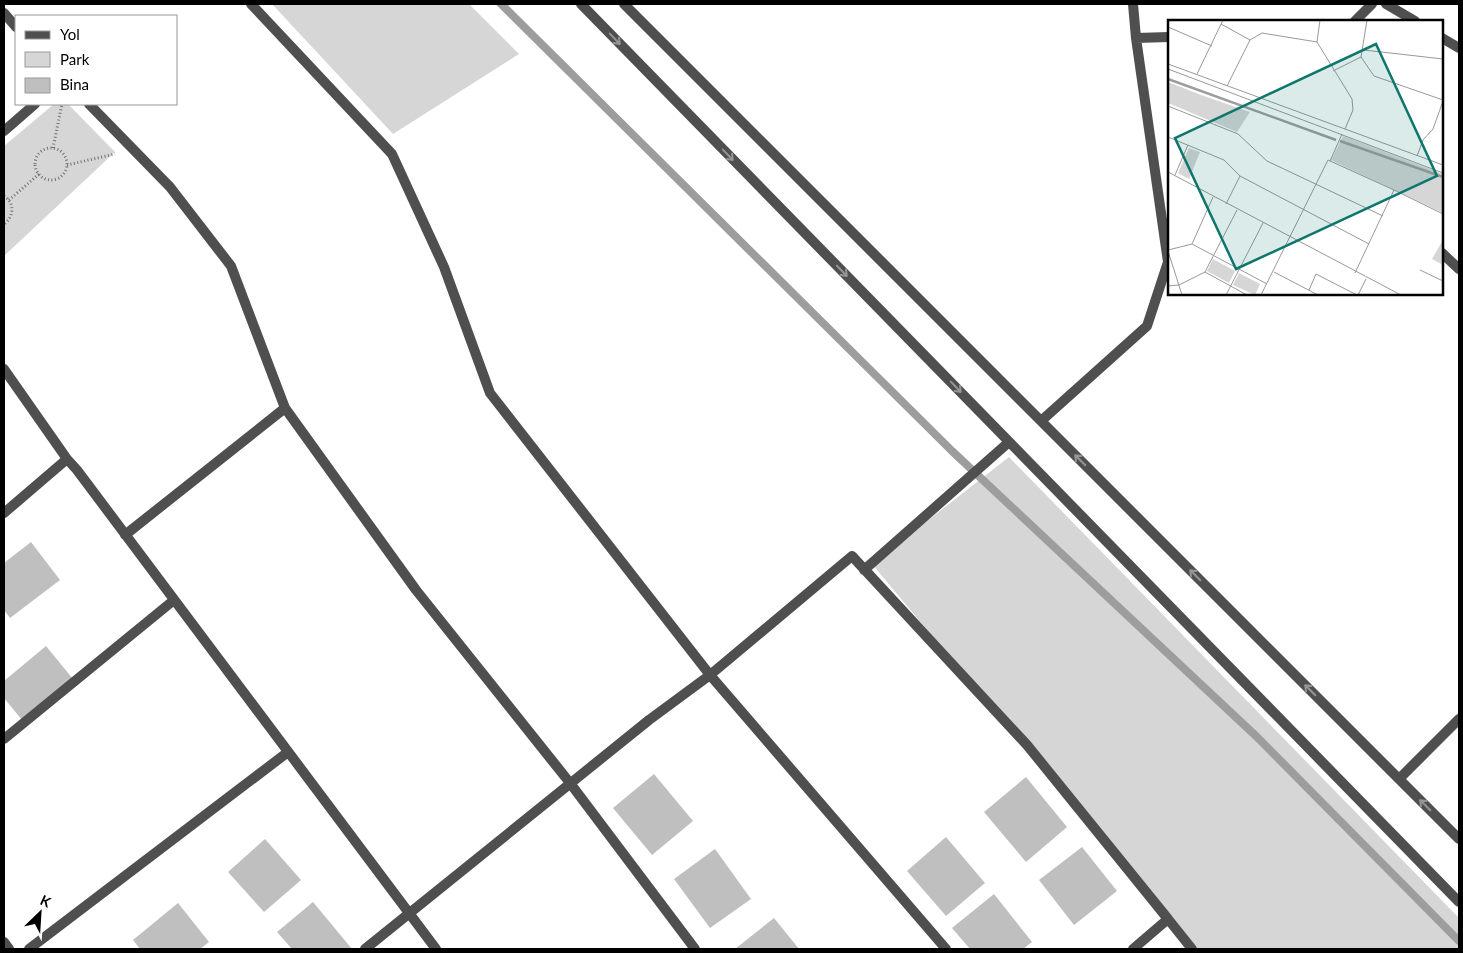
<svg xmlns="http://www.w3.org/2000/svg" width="1463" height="953" font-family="Lato,sans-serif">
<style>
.green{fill:#d6d6d6}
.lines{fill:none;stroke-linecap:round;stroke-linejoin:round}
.stream{stroke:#9d9d9d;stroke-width:8}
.building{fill:#bfbfbf}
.path{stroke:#717171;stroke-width:3;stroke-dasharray:1 2.5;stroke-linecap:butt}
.minor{stroke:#4f4f4f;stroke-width:10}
.oneway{stroke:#959595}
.inset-river{fill:none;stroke:#9d9d9d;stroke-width:2.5}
.inset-road{fill:none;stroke:#999;stroke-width:1}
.view{fill:#0f766e;fill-opacity:0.15;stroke:#0f766e;stroke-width:2.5}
.inset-edge{fill:none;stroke:#000;stroke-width:2.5}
</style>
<rect width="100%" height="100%" fill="#fff"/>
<path class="green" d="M272,4H469L519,54L393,134Z
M54,104H68L115,152L4,256V146Z
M1009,457L1459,918V949H1193L872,564Z"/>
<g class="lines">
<path class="stream" d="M501,4L952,451L1257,737L1459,941"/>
</g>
<path class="building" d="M31,542L60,580L10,618L4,610V563Z
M46,646L73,679L22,720L4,698V681Z
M654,774L693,821L652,855L613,808Z
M1026,777L1067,827L1026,862L984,812Z
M946,837L985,883L946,916L907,871Z
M265,839L301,880L264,912L228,872Z
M1082,847L1117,891L1074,925L1039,880Z
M715,849L751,899L710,928L674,879Z
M994,894L1032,942L1023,949H970L952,928Z
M313,902L352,949H292L277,932Z
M178,903L209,942L200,949H140L133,940Z
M774,918L799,949H735Z"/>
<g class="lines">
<path class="path" d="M53,148L62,104
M35 164a16 16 0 1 1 32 0a16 16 0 1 1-32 0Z
M67,165L115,154
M4,196C15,203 14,217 4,224
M9,200L39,174"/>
<path class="minor" d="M251,4L392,154L444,267L490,393L710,675L946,949
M581,4L1459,902
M624,4L1459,839
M1386,4L1415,21
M4,13L16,27
M1355,21L1372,4
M1136,38L1169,37
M1442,38L1459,48
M89,104L170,187L231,266L285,408L416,590L570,783L695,949
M4,131L35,104
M1442,253L1459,269
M4,369L67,459L77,470L436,949
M1041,421L1147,326L1168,262L1136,38L1133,4
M4,513L67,459
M125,535L285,408
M864,570L1009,442
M4,739L174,600
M1399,779L1459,719
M1168,919L1192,949
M4,942L9,949
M29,949L288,752
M365,949L649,720L710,675L852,556L1027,745L1168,919L1133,949"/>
</g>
<defs><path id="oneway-shaft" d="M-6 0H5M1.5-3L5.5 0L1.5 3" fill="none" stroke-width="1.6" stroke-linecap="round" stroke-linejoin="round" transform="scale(1.25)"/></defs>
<g class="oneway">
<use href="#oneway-shaft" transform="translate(615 39) rotate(46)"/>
<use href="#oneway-shaft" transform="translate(728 155) rotate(46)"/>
<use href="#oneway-shaft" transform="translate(842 271) rotate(46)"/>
<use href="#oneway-shaft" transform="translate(956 387) rotate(46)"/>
<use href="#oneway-shaft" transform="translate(1080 460) rotate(-135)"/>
<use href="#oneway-shaft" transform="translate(1195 575) rotate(-135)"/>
<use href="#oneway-shaft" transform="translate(1310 690) rotate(-135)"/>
<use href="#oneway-shaft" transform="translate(1425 805) rotate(-135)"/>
</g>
<g transform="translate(1168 20)">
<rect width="275" height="275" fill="#fff"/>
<path d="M0,62L33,75L82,92L69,112L0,83ZM175,116L275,154V193L163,140ZM21,128L32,132L21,159L10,153ZM275,220V245L264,239ZM45,239L67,251L61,263L39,251ZM71,253L92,264L87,275L65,265Z" fill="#d6d6d6"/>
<path class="inset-river" d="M0,59L168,120M172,121L275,157"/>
<path class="inset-road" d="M152,0L149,22L184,79L185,90L177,109M199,0L193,37L206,56L275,80M53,4L82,20L94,13L149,22M0,7L44,26M196,30L275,39M0,44L275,145M0,49L275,153M165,51L193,37M29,54L55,0M59,66L82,20M0,86L70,114L99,141L215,196M0,117L56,140L72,156L201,224M249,136L255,120L265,109L275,81M162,141L174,114M0,152L233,275M7,155L20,125M226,170L275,194M58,184L72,156M24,224L99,264M0,230L24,224L45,177M0,231L14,275M252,250L275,261M37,252L79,275M106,252L150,275M0,266L11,265L37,252L69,190M141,270L148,254L189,275M58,275L95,203M93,275L160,140L226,170L187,253M190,275L198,259"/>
<path class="view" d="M208,24L269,156L68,249L7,118Z"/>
<rect width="275" height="275" class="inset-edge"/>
</g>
<rect width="1463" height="953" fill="none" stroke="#000000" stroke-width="10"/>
<rect x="15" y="15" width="162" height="90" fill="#ffffff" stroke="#999999"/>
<rect x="25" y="31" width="25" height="8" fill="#4f4f4f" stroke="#999999"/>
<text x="60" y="40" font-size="15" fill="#000000">Yol</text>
<rect x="25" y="52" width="25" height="15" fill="#d6d6d6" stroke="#999999"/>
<text x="60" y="65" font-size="15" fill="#000000">Park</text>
<rect x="25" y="78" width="25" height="15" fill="#bfbfbf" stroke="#999999"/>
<text x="60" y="90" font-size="15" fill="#000000">Bina</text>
<g transform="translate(40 913) rotate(25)" stroke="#ffffff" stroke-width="4" paint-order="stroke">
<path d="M0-4L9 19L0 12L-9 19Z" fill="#000000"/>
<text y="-8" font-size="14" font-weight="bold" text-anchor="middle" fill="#000000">K</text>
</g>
</svg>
